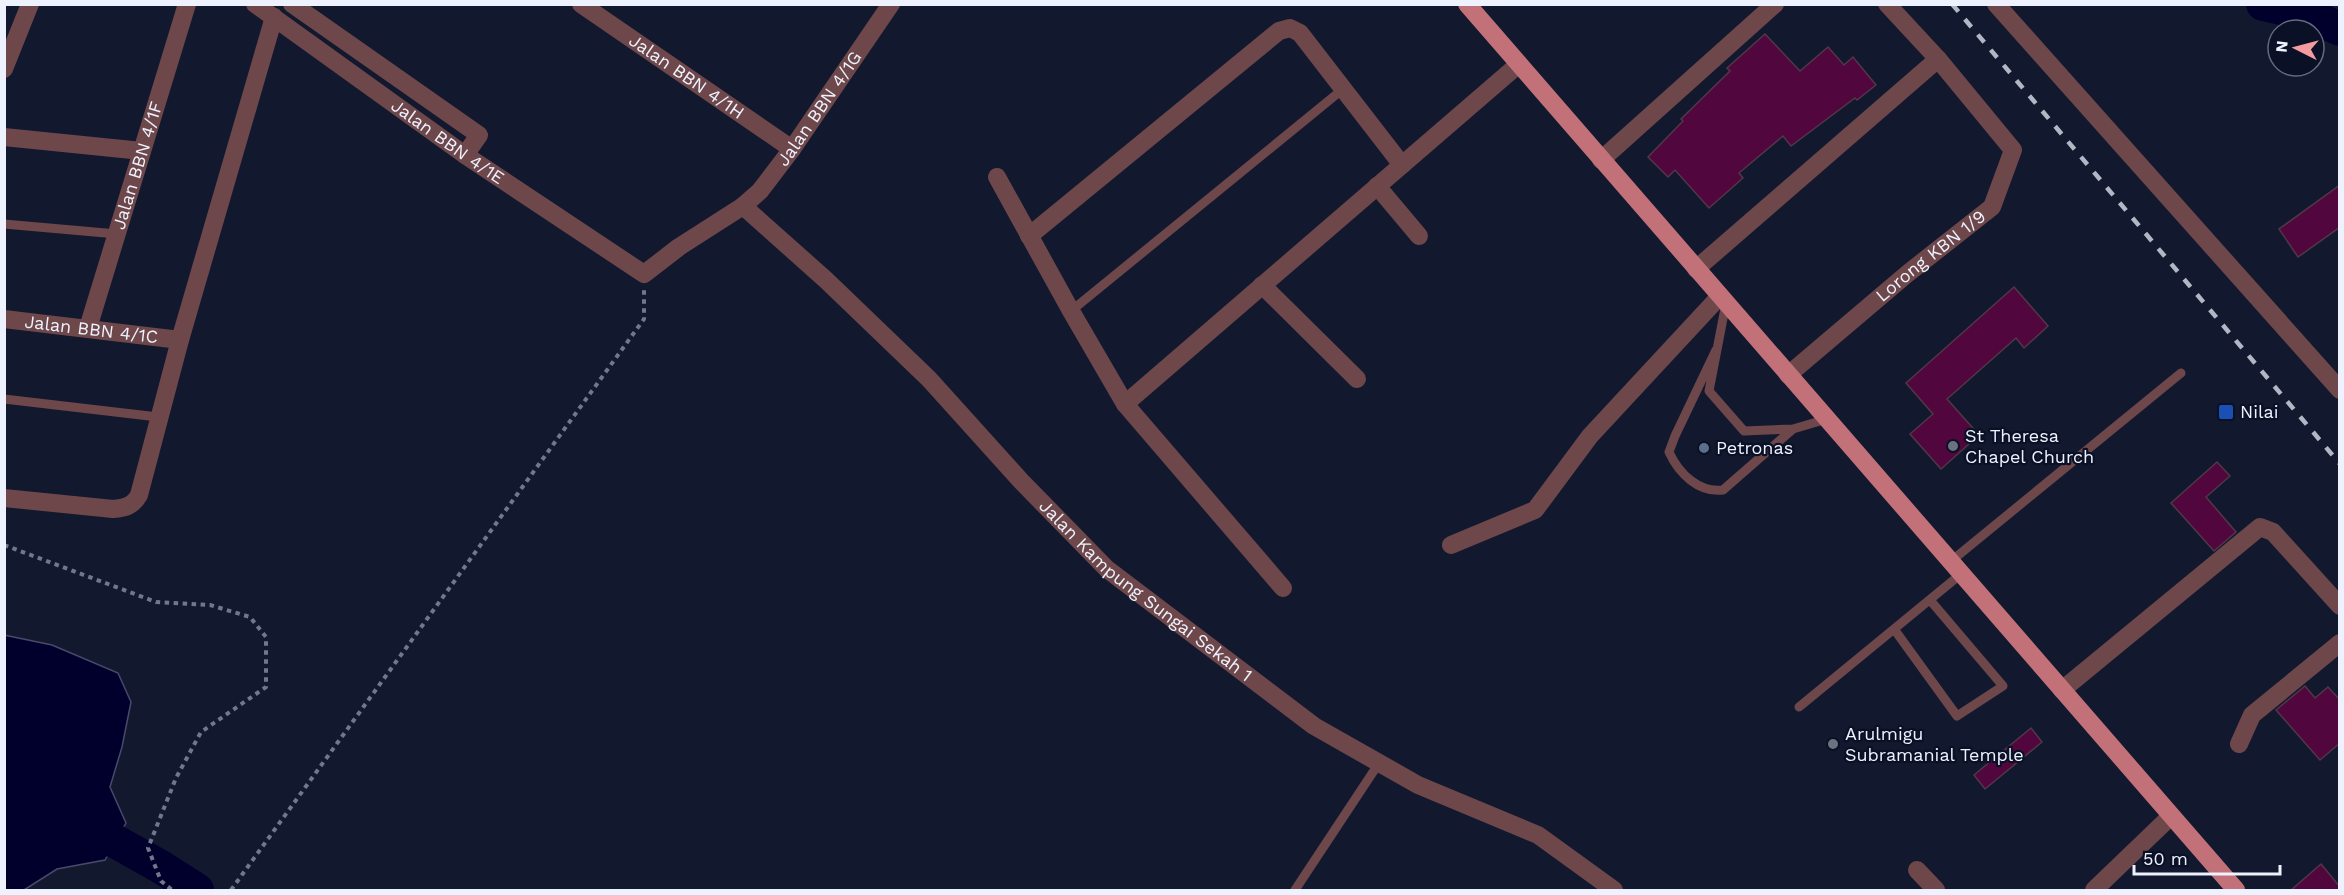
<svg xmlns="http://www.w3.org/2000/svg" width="2344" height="895" font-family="'Work Sans',sans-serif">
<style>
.water{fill:#01002c;stroke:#48496b;stroke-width:1.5}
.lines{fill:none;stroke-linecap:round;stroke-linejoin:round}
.river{stroke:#01002c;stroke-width:34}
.building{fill:#52063e;stroke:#513747;stroke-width:1.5}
.path{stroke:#727889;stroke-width:4;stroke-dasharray:4.5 4.5;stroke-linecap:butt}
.service{stroke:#6e474a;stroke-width:9}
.minor{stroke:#6e474a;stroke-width:18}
.primary{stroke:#c27178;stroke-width:18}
.rail{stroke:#b1b7c5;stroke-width:4.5;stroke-dasharray:10 10;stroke-linecap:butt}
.transit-dot{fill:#1a4fb4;stroke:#0a1025;stroke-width:2}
.worship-dot{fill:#6b7280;stroke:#0a1025;stroke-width:2}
.service-dot{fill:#5c6f8a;stroke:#0a1025;stroke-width:2}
.labels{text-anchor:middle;stroke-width:4.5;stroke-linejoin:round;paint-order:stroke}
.street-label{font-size:18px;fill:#edf2fe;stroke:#0a1025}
.poi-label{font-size:18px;fill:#edf2fe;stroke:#0a1025;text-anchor:start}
</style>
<rect width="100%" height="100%" fill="#12192f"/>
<path class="water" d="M4,635L52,645L118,673L131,702L122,747L110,787L126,823L105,860L57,869L24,890H5Z"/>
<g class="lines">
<path class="river" d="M2263,4L2307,14L2340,29
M4,829L113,840L161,867L197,890"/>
</g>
<path class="building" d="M1765,34L1800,71L1828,47L1844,65L1853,57L1876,85L1857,100L1855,98L1791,146L1783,136L1739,173L1743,178L1709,208L1675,170L1668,177L1648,157L1683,121L1681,119L1730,71L1727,68Z
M2340,185V227L2298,257L2279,229Z
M2014,287L2048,326L2024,348L2016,338L1947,399L1979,435L1941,469L1910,434L1933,414L1906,383Z
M2217,462L2230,476L2206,497L2236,532L2214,551L2171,503Z
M2305,686L2315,698L2328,687L2340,700V743L2320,760L2276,710Z
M2031,728L2042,742L1985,789L1974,775Z
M2321,864L2340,887V891H2290Z"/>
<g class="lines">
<path class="path" d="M4,545L156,602L210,605L250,617L266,637V687L201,732L176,778L148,848L161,881L172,890
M231,890L644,319V290"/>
<path class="service" d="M4,224L117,234
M1726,303L1709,391L1744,431L1793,429L1827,419
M1071,311L1343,89
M1716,350L1675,436L1669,452C1679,474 1699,493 1723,490L1793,429
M4,399L158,417
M1950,562L2181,373
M1894,629L1957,716L2003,686L1930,600
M1799,707L1961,574
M1295,890L1379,763"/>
<g class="minor">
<path id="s1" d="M255,4L465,155L644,274L679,247L743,206L760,191L792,149L891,4"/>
<path d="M292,4L479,135L465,155"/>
<path id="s2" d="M581,4L792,149"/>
<path d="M1996,4L2340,390"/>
<path d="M4,69L30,4"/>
<path d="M4,137L142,151"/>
<path d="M1601,160L1775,4"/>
<path d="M997,177L1071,311L1125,404L1283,588"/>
<path d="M1377,186L1419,236"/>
<path id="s3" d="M743,206L826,280L929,379L1021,481L1107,569L1314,726L1418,785L1538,835L1614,890"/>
<path d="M1029,236L1279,31L1290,28L1300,33L1402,165"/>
<path d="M1696,269L1938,59"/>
<path d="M1262,285L1357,379"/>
<path id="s4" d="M4,319L180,340"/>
<path id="s5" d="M88,328L187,4"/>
<path id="s6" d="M1788,375L1907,274L1992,207L2013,150L1938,59L1887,4"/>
<path d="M1125,404L1519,64"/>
<path d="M4,498L113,509C125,508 133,506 139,495L180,340L274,17"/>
<path d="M1451,545L1535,510L1590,436L1720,296"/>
<path d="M2062,690L2260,527L2273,532L2340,606"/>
<path d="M2239,744L2252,715L2340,643"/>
<path d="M1917,870L1936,890"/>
<path d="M2094,890L2171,816"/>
</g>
<path class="primary" d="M1467,4L2236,890"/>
<path class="rail" d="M1952,4L2340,464"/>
</g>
<rect class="transit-dot" x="2218" y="404" width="16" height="16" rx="3"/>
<g class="worship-dot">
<circle cx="1953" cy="446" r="6"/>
<circle cx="1833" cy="744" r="6"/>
</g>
<circle class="service-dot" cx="1704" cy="448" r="6"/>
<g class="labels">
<g class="street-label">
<text dy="6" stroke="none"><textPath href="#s2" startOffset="128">Jalan BBN 4/1H</textPath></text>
<text dy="6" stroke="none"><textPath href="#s1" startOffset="718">Jalan BBN 4/1G</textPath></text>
<text dy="6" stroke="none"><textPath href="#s1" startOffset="237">Jalan BBN 4/1E</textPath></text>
<text dy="6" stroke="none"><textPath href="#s5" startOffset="170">Jalan BBN 4/1F</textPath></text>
<text dy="6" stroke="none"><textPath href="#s6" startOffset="186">Lorong KBN 1/9</textPath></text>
<text dy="6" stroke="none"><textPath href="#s4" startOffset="88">Jalan BBN 4/1C</textPath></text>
<text dy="6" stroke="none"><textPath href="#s3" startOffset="558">Jalan Kampung Sungai Sekah 1</textPath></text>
</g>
<g class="poi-label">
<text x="2240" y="418">Nilai</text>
<text x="1965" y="442">St Theresa<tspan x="1965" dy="21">Chapel Church</tspan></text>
<text x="1716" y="454">Petronas</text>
<text x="1845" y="740">Arulmigu<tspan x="1845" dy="21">Subramanial Temple</tspan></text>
</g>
</g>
<rect width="2344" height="895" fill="none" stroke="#edf2fe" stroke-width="12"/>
<g transform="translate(2296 48) rotate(276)"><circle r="28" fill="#0a1025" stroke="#656a7c" stroke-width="1.5"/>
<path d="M0-4.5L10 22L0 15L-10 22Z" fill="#f49aa1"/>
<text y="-9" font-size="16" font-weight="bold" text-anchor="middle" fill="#edf2fe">N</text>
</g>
<path d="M2134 865v9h146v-9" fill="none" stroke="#edf2fe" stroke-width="3"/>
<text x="2143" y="865" font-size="18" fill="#edf2fe" stroke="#0a1025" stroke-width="4.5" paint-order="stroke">50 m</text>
</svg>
